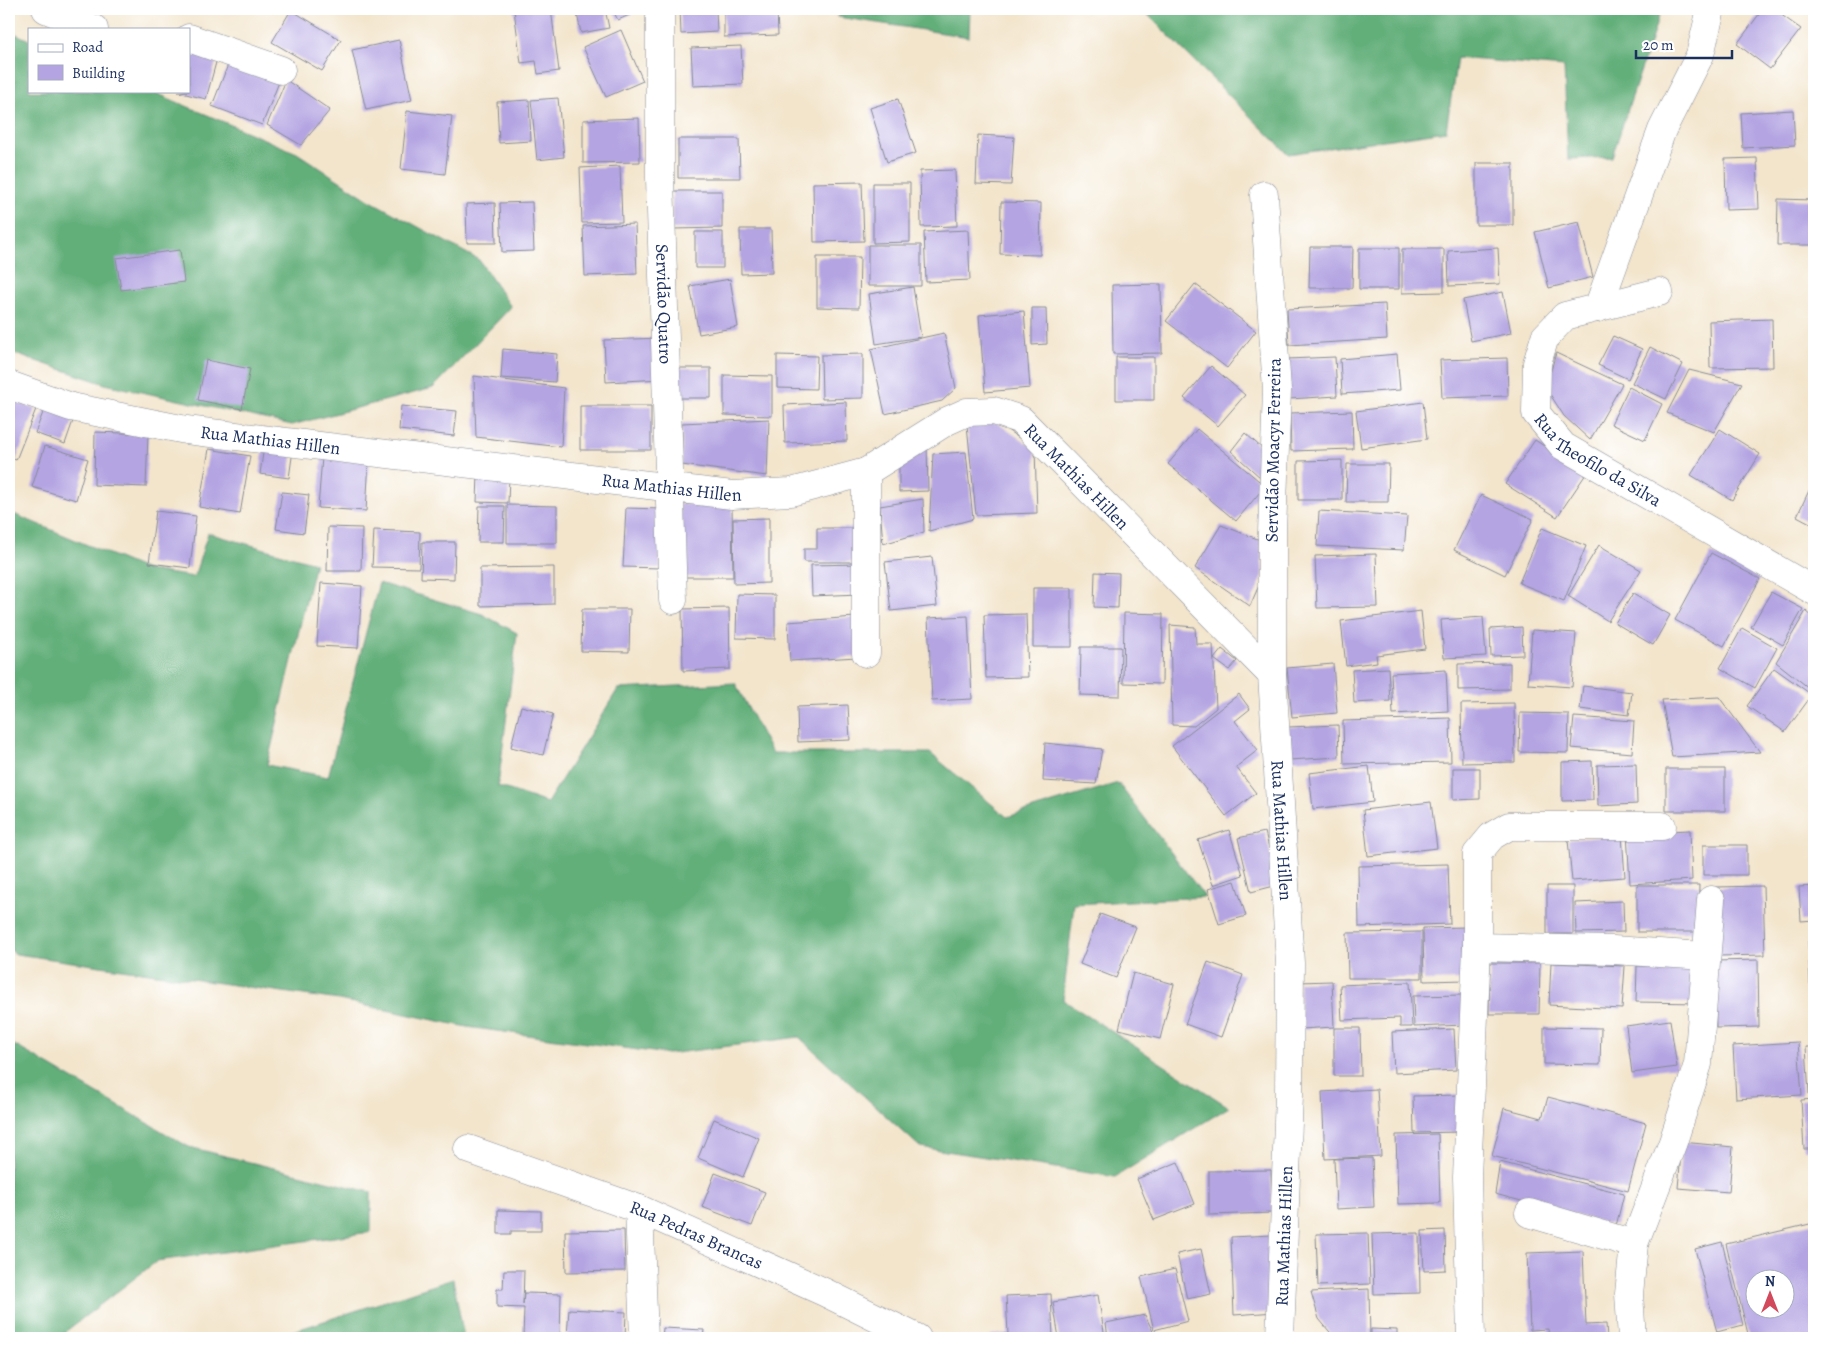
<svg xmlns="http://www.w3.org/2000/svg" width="1823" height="1347" font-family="Alegreya,serif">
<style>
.forest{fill:#62af79;stroke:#3e6f6c}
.building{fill:#b4a4e2;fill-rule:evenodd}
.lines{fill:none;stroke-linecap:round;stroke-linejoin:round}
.minor-casing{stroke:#878a95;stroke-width:29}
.minor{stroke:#fff;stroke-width:28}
.labels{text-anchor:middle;stroke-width:4;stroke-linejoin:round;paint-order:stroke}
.street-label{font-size:18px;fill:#1b2f5e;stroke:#fff}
</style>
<rect width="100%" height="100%" fill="#fff"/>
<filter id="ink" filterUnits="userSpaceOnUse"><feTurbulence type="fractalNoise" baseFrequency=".02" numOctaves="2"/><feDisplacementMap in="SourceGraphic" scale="10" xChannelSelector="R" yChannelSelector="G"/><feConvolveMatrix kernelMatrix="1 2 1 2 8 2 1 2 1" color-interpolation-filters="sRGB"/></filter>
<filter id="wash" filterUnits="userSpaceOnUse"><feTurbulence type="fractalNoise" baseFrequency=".0096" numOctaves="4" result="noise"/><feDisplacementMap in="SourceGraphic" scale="20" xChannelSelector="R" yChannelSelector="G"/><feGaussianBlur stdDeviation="1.12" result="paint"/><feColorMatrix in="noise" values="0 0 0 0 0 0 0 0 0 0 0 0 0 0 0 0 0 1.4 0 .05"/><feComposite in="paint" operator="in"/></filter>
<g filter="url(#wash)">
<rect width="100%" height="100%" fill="#f3e5cc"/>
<path class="forest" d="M837,9H970L969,37L838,17Z
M1142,9H1660V13L1612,157L1568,159L1564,67L1457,58L1446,131L1288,154Z
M12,32L29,40V91H151L297,153L369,200L479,260L511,307L433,388L292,425L105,384L9,352V33Z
M9,512L147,570L194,577L208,533L315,563L267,765L328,777L379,583L482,614L517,633L498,786L547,803L618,689L735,683L772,753H930L1007,817L1118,783L1205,897L1074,904L1063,1000L1229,1107L1115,1177L920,1147L799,1037L668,1054L467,1027L339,1000L16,954L9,949Z
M9,1042L189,1147L371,1192V1232L157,1261L57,1338H9Z
M453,1279L464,1338H272Z"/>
<g id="blocks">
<path class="building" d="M523,9H551L559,71L538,74L536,61L521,63L514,10Z
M576,9H605L609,28L581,33Z
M612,9H643L618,20Z
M680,9H716L717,32L681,34Z
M724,9H777L778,35L724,37Z
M1763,9H1773L1801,29L1770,69L1737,44Z
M291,10L341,40L322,71L272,42Z
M621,30L643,81L606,97L583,47Z
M399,40L412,100L366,110L352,50Z
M741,46L743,84L693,86L691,48Z
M189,47L218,55L206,99L178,92L189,91Z
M229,62L279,82L262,125L212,106Z
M286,80L330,110L301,145L267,125Z
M558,98L564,157L537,160L531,100Z
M898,99L916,153L887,162L870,108Z
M529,100L531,141L499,143L497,102Z
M1793,110L1795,145L1743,148L1741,113Z
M407,111L452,116L445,174L401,169Z
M639,118L640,162L583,163V120Z
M978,135L1014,137L1011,185L976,184Z
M678,139H739L740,178H678Z
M1757,158L1759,209L1726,210L1725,159Z
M1476,163H1513V225H1476Z
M620,166L622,222L582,223L580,168Z
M955,170L957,226L921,227L920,171Z
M862,182L864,241L814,242L813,183Z
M873,183H910V242L873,243Z
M672,191H722V228L672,229Z
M1778,199L1814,200V245H1777Z
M532,202L534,251L502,252L500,203Z
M1001,202L1041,203L1040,255L1000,254Z
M495,203L496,243H467L466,204Z
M1579,222L1593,277L1549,288L1535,232Z
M635,224L637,274L585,276L583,226Z
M740,229H771L772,273L741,274Z
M968,230L970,280L926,282L924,232Z
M695,232H723V268H695Z
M868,245H921V286H868Z
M1310,247H1353L1352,288H1309Z
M1359,248H1399V289H1359Z
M1498,248L1500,284L1449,286L1448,251Z
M1402,249H1444V292L1402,293Z
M180,250L184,282L121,290L116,258Z
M817,257H860L859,308L817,307Z
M730,279L738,327L699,334L690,286Z
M1161,284L1162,353L1113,354L1112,285Z
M1195,284L1256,331L1227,368L1166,321Z
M913,287L921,337L876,344L869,294Z
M1503,292L1511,333L1471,341L1463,300Z
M1385,304L1387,339L1289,345L1287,309Z
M1032,308H1046L1047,344L1032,345Z
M1024,311L1030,388L985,392L979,315Z
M1772,319L1773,367L1710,368L1709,321Z
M944,333L956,388L942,401L885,414L871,349Z
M1613,336L1642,349L1628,379L1598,365Z
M661,338L662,379L606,382L604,340Z
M1650,347L1683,364L1666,399L1632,383Z
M503,349L557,354L555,382L501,378Z
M1556,353L1622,384L1590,440L1564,416L1546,388Z
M863,354V398L822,399L821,355Z
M1397,354L1400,390L1342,394L1340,359Z
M777,355L817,356L816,389L777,388Z
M1116,357H1154V400H1116Z
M1335,357L1337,396L1289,399L1287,359Z
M1507,358L1508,396L1442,398L1440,360Z
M206,360L250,369L242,409L198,400Z
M1211,366L1245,395L1218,426L1184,398Z
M676,368H711V398H676Z
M1689,370L1742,383L1714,432L1667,413Z
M724,375L772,376V416L724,415Z
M474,376L564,388L561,447L476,437Z
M1629,387L1662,404L1645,440L1611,424Z
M9,399L36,409L16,460L9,457Z
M846,402L847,441L785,443L784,405Z
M1423,402L1427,439L1361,448L1356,411Z
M46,405L75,415L65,444L35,433Z
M401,406L457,411L454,436L399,430Z
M580,406H651V450H580Z
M1352,411L1353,449L1291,451L1290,413Z
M769,419L767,476L682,465V423Z
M997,423L1035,449L1037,513L976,515L967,425Z
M1197,429L1265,486L1236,521L1168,464Z
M1720,429L1760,454L1732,500L1691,475Z
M95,432L148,434L146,487L94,485Z
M1245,433L1264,450L1261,478L1231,451Z
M1535,440L1586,474L1557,517L1505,484Z
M927,445L928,491L899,492V463Z
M45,446L88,459L76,500L32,487Z
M264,446L293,450L289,478L260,474Z
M209,449L250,456L240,514L199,507Z
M966,452L973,519L929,531L933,454Z
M322,457L369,461L366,511L318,508Z
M1342,460V500H1298V461Z
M1347,464H1389L1388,502H1346Z
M478,474L509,476L508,503L477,502Z
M1814,480V525L1797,516Z
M282,492L309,495L304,533L276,529Z
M1481,495L1533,519L1505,575L1454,550Z
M923,499L924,532L883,544L880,506Z
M680,504H732L733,577H681Z
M507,505L557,506V543H507Z
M479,506H505L504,542H478Z
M626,508L661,509L660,568L623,567Z
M156,511L196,516L190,568L149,563Z
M1319,511L1407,516L1404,550L1317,546Z
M769,518V583L734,584L733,519Z
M1221,525L1260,540L1263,576L1250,606L1195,568Z
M328,527L362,528L361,571H327Z
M817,528H860V562H804V549H817Z
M1542,528L1586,546L1564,601L1519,583Z
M374,530L420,532L419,568L372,567Z
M422,542H455L454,579L421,578Z
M1599,545L1641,570L1608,621L1568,596Z
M1711,553L1760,579L1724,646L1675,620Z
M1376,554L1378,607L1317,608L1315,556Z
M932,557L937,606L891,611L885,562Z
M859,564V594L812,596L811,565Z
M554,567V604L480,606V568Z
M1095,572L1119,573L1118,608L1094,607Z
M321,583L362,586L358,648L317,646Z
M1033,588H1072V647H1033Z
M1771,592L1803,609L1783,645L1751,627Z
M1633,593L1670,615L1653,645L1615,623Z
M737,594L775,595V639L736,638Z
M729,608L730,669L683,671L682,609Z
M582,609H630L629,652L581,651Z
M1421,611L1425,649L1376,655L1377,662L1346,666L1341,621Z
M1806,611L1814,618V692L1776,662Z
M1124,613L1163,614L1162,684L1123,683Z
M1026,614L1028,677L986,678L984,615Z
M968,616L972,699L932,701L928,618Z
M855,617L857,657L790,661L788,622Z
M1483,617L1486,656L1444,658L1441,620Z
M1170,625L1195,627L1196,644H1213L1216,708L1194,726L1172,725Z
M1522,627L1523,655L1491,656L1490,629Z
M1742,628L1777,648L1755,688L1720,668Z
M1532,630L1576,633L1572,687L1528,684Z
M1081,647H1121L1120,696L1080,695Z
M1222,649L1237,661L1229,670L1214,659Z
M1510,663V689L1458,690V664Z
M1333,664L1337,713L1292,717L1287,668Z
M1388,668L1390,701L1354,703L1352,670Z
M1774,668L1812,695L1785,732L1747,706Z
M1446,670L1448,711L1393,714L1391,673Z
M1583,686L1632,692L1629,715L1580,709Z
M1239,694L1250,709L1235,721L1258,750L1236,767L1256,793L1226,816L1172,746Z
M1719,697L1760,752L1672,757L1662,700Z
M1514,703L1515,762L1462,763L1461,704Z
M848,705L850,740L798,742L797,707Z
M521,706L553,714L543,755L511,747Z
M1520,713L1569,714L1568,753L1519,752Z
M1574,717L1634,721L1632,753L1571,748Z
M1450,718L1451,762L1344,764L1343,721Z
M1338,725L1339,757L1289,760L1288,727Z
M1045,743L1102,749L1096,784L1043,781Z
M1592,761L1593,800L1562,801V762Z
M1636,764L1637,804L1598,806L1597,765Z
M1369,766L1373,802L1313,809L1309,773Z
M1453,768H1480V799L1453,800Z
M1666,769H1725V811H1666Z
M1431,802L1437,848L1368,856L1363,810Z
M1229,830L1243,875L1213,885L1198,840Z
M1690,830L1692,880L1630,884L1627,833Z
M1265,832L1278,885L1251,892L1238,838Z
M1622,835L1625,877L1572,881L1568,840Z
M1703,845H1747V875H1703Z
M1448,864L1450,924L1359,927L1358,866Z
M1235,881L1246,916L1219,924L1208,889Z
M1637,885H1699L1698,932H1637Z
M1547,886H1573V934H1547Z
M1763,886L1765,955L1718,956L1716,887Z
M1814,886V920L1801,921L1799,887Z
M1623,901L1624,932L1576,933L1575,903Z
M1100,914L1136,927L1116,978L1080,964Z
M1467,927L1468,980L1424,981L1423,928Z
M1422,932V978H1348L1347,933Z
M1808,941H1814V983L1810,984Z
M1758,960L1759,1027L1716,1028L1715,961Z
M1208,962L1243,975L1221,1037L1185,1024Z
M1490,963H1540L1539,1014H1489Z
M1551,963L1625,966L1622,1009L1549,1005Z
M1637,966H1699V1003L1636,1002Z
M1133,973L1174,984L1160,1039L1119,1029Z
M1332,981L1334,1027L1301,1029L1299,982Z
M1410,982L1412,1027H1400V1018L1342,1020L1340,985Z
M1463,995L1465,1025L1414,1027L1413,996Z
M1670,1020L1677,1067L1632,1073L1626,1026Z
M1544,1027L1601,1028L1600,1065L1544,1064Z
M1334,1028H1360L1361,1076H1334Z
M1454,1029L1456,1070L1394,1073L1392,1032Z
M1798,1042L1802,1095L1736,1099L1733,1046Z
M1806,1047H1814V1094H1809Z
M1377,1089L1381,1156L1325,1159L1322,1092Z
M1460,1095V1132L1414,1133L1413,1096Z
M1548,1097L1646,1123L1628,1191L1492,1156L1504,1108L1542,1118Z
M1814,1099V1149H1804L1801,1100Z
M714,1119L759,1138L743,1177L698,1158Z
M1438,1134L1440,1203L1398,1204L1396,1135Z
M1682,1142L1733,1147L1729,1192L1678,1188Z
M1372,1158L1374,1207L1336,1209L1334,1159Z
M1178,1162L1195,1204L1154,1220L1137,1179Z
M1500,1162L1624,1194L1616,1226L1495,1194Z
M1271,1170L1272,1213L1209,1215V1171Z
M715,1173L765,1192L752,1226L702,1207Z
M498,1210L541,1211V1231H511V1234H498Z
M1814,1223V1338H1749L1726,1244ZM1756,1280H1786V1310H1756Z
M624,1230L625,1271L566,1272L565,1231Z
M1445,1230L1446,1270L1424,1271L1422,1231Z
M1368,1233L1370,1284L1318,1286L1316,1234Z
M1419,1233L1420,1293L1374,1294L1372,1234Z
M1272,1235L1275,1312L1234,1315L1231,1237Z
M1722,1242L1743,1325L1717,1332L1695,1249Z
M1201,1249L1211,1294L1187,1299L1177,1254Z
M1583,1251L1586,1325L1606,1324L1607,1338H1549L1548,1329L1530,1330L1527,1253Z
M1175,1269L1188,1321L1154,1330L1141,1277Z
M504,1270H524L523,1305L524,1293L561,1294L560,1338H523L524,1308L497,1307V1289H503Z
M1369,1289L1370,1338L1334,1337L1319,1319L1311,1292Z
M1051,1294L1053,1338H991V1335L1008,1334L1006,1296Z
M1098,1295L1105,1338H1059L1053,1302Z
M569,1309L626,1312L625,1338L567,1336Z
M1145,1315L1156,1338H1108L1106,1323Z
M663,1328L704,1330L703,1338H662Z
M1371,1329L1397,1330V1338H1371Z"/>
</g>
</g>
<g filter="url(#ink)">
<use href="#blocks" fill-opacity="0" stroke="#878a95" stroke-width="1"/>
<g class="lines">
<g class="minor-casing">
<g id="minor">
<path d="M46,9L94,29"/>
<path id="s1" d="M660,9V178L673,600"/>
<path d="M189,38L281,70"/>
<path id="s2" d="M1264,195L1277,390L1272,533V675L1290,963L1289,1095L1280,1338"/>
<path id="s3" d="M1659,292L1565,316L1545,337L1537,363L1536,413L1563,446L1814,591"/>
<path d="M1598,308L1662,130L1700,55L1711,9"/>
<path id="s4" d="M9,385L71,407L186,430L732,495L791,492L866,472L947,421L967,412L994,411L1021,420L1272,675"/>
<path d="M866,472V653"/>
<path d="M1477,947L1613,950L1705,956"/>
<path id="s5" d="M468,1149L639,1209L824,1292L917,1338"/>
<path d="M639,1209L644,1338"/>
<path d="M1529,1213L1634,1244"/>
<path d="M1471,1338L1467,1177L1477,947V854L1492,836L1509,826H1662"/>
<path d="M1632,1338L1629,1294L1634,1244L1673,1142L1698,1064L1711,900"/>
</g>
</g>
<use href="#minor" class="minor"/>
</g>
</g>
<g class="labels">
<g class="street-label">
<text dy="6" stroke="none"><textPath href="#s1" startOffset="295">Servidão Quatro</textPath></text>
<text dy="6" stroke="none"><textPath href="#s4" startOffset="268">Rua Mathias Hillen</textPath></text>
<text transform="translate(1273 450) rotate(-89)" y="6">Servidão Moacyr Ferreira</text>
<text dy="6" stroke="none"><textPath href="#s3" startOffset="282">Rua Theofilo da Silva</textPath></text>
<text dy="6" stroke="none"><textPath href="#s4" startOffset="1122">Rua Mathias Hillen</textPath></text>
<text dy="6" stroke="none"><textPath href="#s4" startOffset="672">Rua Mathias Hillen</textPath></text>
<text dy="6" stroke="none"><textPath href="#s2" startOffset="636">Rua Mathias Hillen</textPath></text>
<text dy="6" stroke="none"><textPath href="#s5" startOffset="244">Rua Pedras Brancas</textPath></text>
<text transform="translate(1284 1236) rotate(-88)" y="6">Rua Mathias Hillen</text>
</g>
</g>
<rect width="1823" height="1347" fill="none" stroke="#fff" stroke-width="30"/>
<rect x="28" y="28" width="162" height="65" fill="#ffffff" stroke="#a4acbf"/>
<rect x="38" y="44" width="25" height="8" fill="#ffffff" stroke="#a4acbf"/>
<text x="72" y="52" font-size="15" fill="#1b2f5e">Road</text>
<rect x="38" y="65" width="25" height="15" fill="#b4a4e2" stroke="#a4acbf"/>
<text x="72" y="78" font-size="15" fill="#1b2f5e">Building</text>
<g transform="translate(1770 1294)"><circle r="24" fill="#ffffff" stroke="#a4acbf"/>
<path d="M0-4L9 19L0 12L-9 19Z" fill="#d1495b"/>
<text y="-8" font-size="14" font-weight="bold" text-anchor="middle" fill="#1b2f5e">N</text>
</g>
<path d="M1636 50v8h96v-8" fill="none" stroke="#1b2f5e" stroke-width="2.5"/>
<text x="1643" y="50" font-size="15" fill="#1b2f5e" stroke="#ffffff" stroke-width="4" paint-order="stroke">20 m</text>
</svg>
